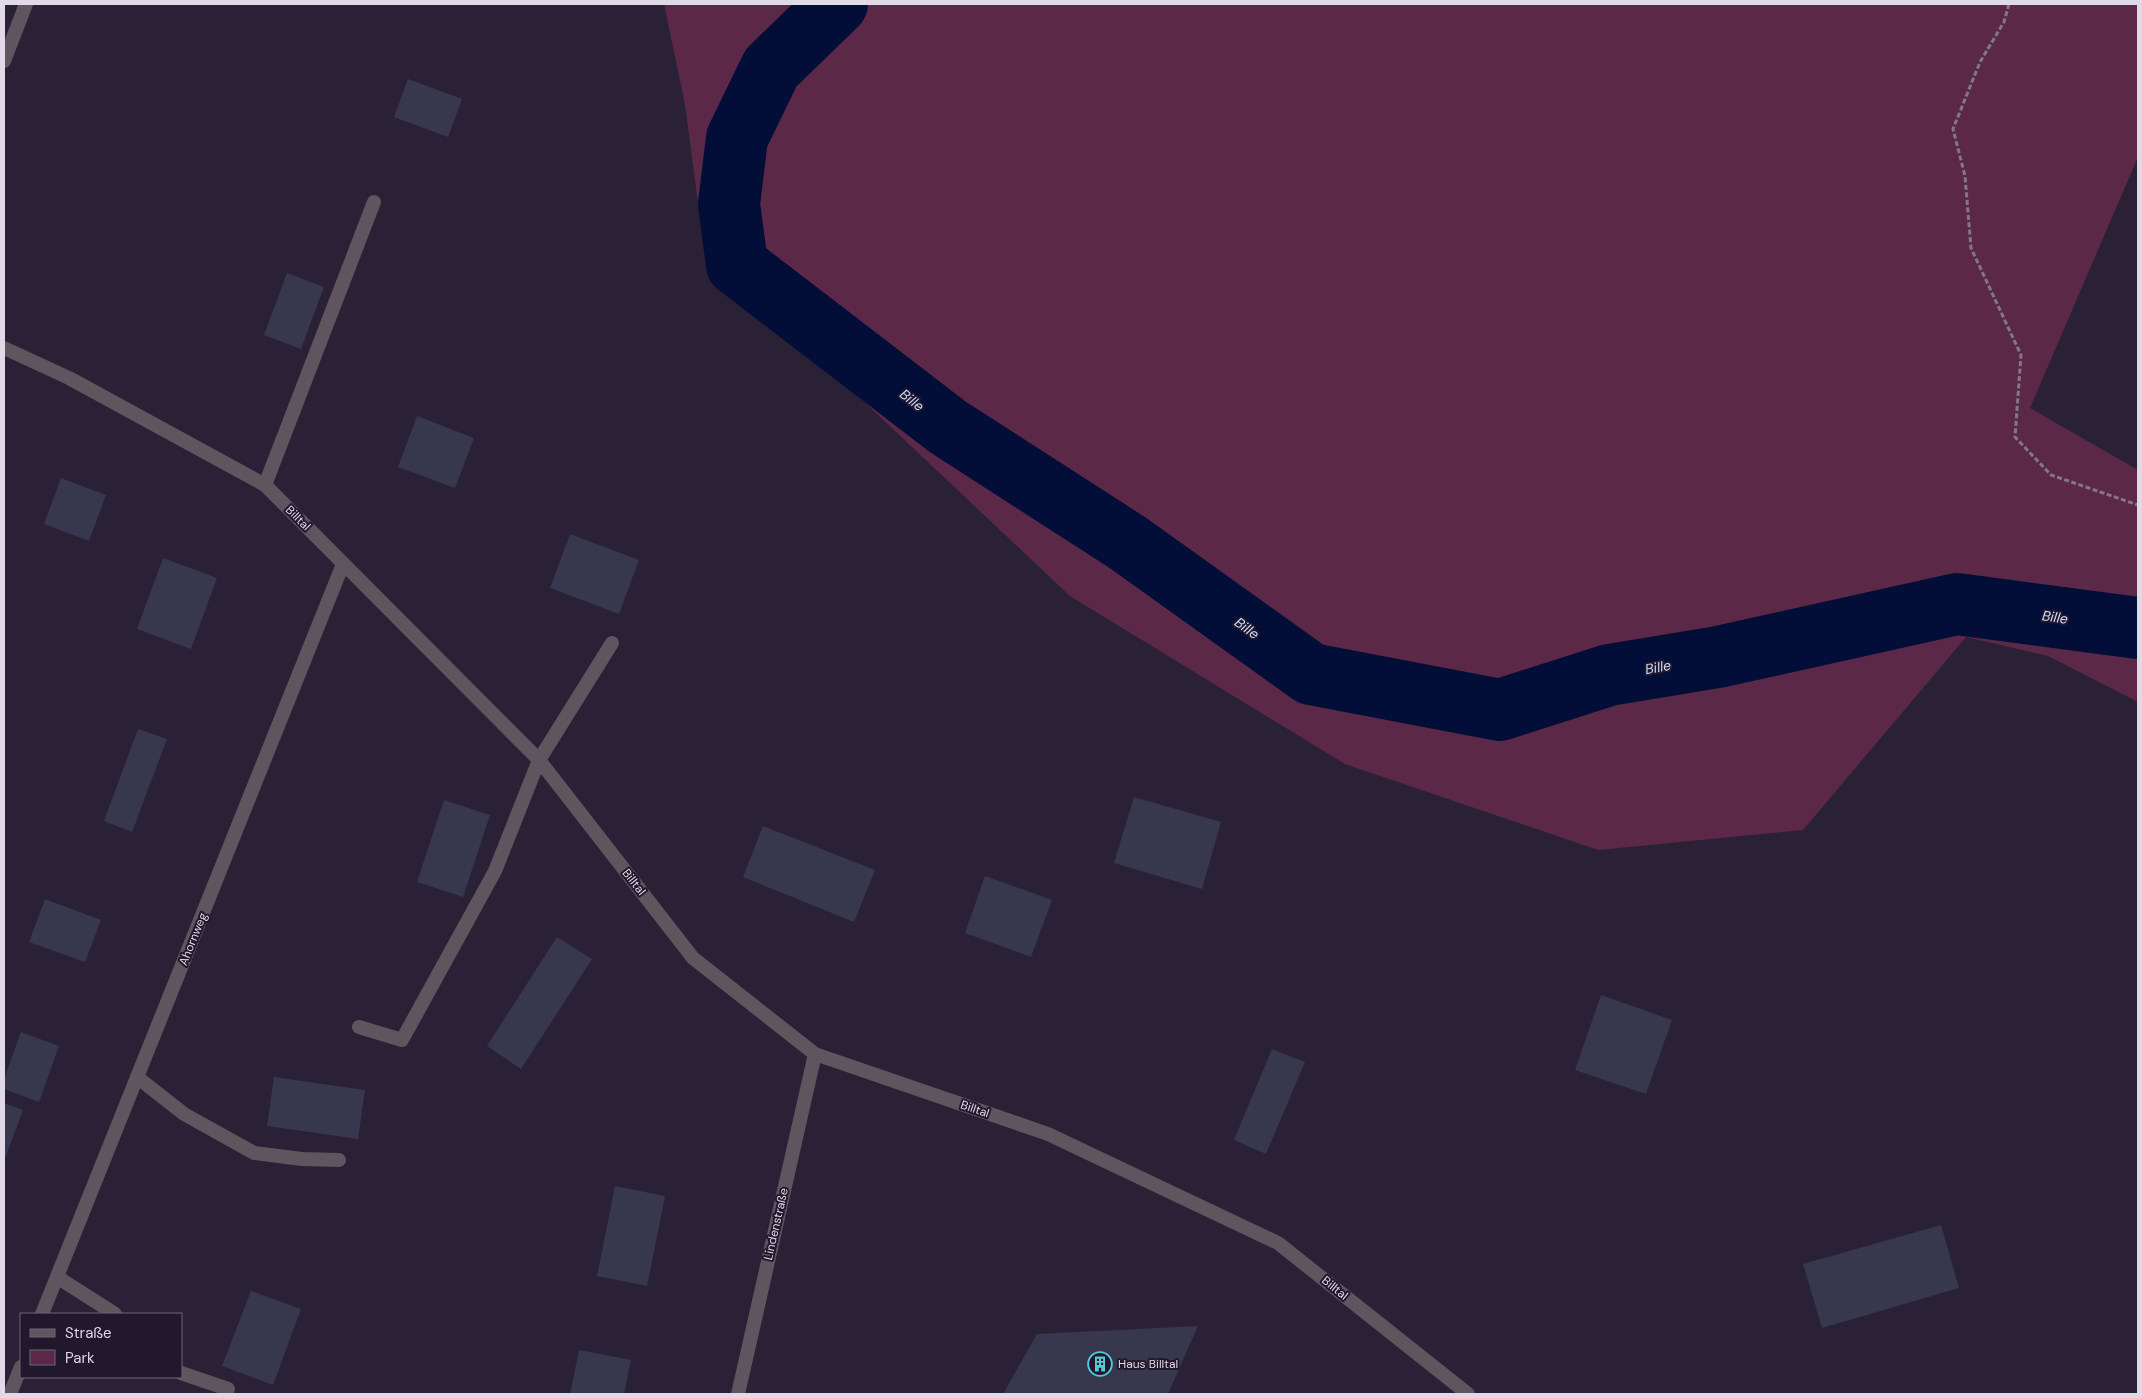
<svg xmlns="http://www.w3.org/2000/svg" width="2142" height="1398" font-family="'DM Sans',sans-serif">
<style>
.green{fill:#5b2947}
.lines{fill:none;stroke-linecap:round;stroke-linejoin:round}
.river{stroke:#020e38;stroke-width:62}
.building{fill:#37374e}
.path{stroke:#80788a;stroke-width:3;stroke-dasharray:5 2.5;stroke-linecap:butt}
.service{stroke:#5e555f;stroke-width:14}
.minor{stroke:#5e555f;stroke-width:14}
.tertiary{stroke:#5e555f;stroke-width:14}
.labels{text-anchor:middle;stroke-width:4;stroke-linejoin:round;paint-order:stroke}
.street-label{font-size:12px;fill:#dfd9e8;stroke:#21182d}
.poi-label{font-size:12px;fill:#dfd9e8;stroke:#21182d;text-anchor:start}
.water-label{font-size:14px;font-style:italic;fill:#ccdbfa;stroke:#21182d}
</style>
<rect width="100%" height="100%" fill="#2b2137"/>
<path class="green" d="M664,4H2138V157L2030,408L2138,470V702L2048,656L1966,637L1803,830L1598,850L1345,764L1070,596L842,381L705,256L685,104Z"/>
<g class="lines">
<path class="river" d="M837,4L771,68L737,138L729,204L737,265L948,427L1128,543L1311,674L1500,710L1609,675L1718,657L1957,604L2138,628"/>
</g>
<path class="building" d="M408,79L462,99L448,137L394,117Z
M287,273L324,287L301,349L264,335Z
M417,416L474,438L455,488L398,467Z
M61,478L106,495L89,541L44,524Z
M570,534L639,560L619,614L550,588Z
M163,558L217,578L191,649L137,629Z
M138,729L167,739L132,832L104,821Z
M1134,797L1221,822L1202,889L1114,863Z
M444,800L490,815L463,897L417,882Z
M763,826L875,870L854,922L743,877Z
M985,876L1052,900L1031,957L965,933Z
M45,899L101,920L85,962L29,942Z
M557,937L592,959L521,1069L487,1046Z
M1601,995L1672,1020L1646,1094L1575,1070Z
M21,1032L59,1046L39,1102L4,1089V1079Z
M1272,1049L1305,1062L1266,1154L1234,1140Z
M274,1077L365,1090L358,1139L267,1126Z
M4,1103L23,1110L4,1161Z
M615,1186L665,1196L647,1286L597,1276Z
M1941,1225L1959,1288L1822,1328L1803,1264Z
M251,1291L301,1309L273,1385L222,1366Z
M1198,1326L1168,1394H1003L1037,1334Z
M579,1350L631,1360L624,1394H570Z"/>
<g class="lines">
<path class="path" d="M2009,4L2004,22L1980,62L1953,129L1965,176L1971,248L2021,355L2015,437L2051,475L2138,505"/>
<path class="service" d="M265,485L374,202
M539,760L612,643
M137,1077L184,1114L254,1153L302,1159L339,1160
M57,1277L115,1314
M181,1373L228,1389"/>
<path class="minor" d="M4,348L69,378L265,485L539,760L693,958L815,1054L1048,1134L1278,1243L1468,1394
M359,1027L402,1040L495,871L539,760
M42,1314L343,564
M10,1394L21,1367
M738,1394L815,1054"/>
<path class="tertiary" d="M4,61L26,4"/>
</g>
<defs>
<g id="building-ring" transform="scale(1.25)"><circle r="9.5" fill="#21182d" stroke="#52cbd7" stroke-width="1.5"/><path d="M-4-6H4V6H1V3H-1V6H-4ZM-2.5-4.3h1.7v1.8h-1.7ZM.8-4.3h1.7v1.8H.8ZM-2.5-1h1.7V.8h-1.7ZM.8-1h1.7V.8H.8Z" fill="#52cbd7"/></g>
</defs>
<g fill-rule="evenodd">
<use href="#building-ring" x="1100" y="1364"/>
</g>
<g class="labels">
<g class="street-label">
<text transform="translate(298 518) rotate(45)" y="4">Billtal</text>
<text transform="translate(634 882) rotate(52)" y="4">Billtal</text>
<text transform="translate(193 939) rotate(-68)" y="4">Ahornweg</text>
<text transform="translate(975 1109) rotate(19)" y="4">Billtal</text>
<text transform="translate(776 1224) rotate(-77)" y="4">Lindenstraße</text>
<text transform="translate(1335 1288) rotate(39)" y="4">Billtal</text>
</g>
<g class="poi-label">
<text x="1118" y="1368">Haus Billtal</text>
</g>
<g class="water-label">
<text transform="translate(912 400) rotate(38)" y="5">Bille</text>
<text transform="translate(2055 617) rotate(8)" y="5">Bille</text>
<text transform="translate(1247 628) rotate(36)" y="5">Bille</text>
<text transform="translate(1658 667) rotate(-10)" y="5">Bille</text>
</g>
</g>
<rect width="2142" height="1398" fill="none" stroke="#dfd9e8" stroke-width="10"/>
<rect x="20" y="1313" width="162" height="65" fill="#21182d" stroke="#6d6578"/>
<rect x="30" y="1329" width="25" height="8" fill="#5e555f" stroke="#6d6578"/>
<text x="65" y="1338" font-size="15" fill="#dfd9e8">Straße</text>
<rect x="30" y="1350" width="25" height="15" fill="#5b2947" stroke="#6d6578"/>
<text x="65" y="1363" font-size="15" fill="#dfd9e8">Park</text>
</svg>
